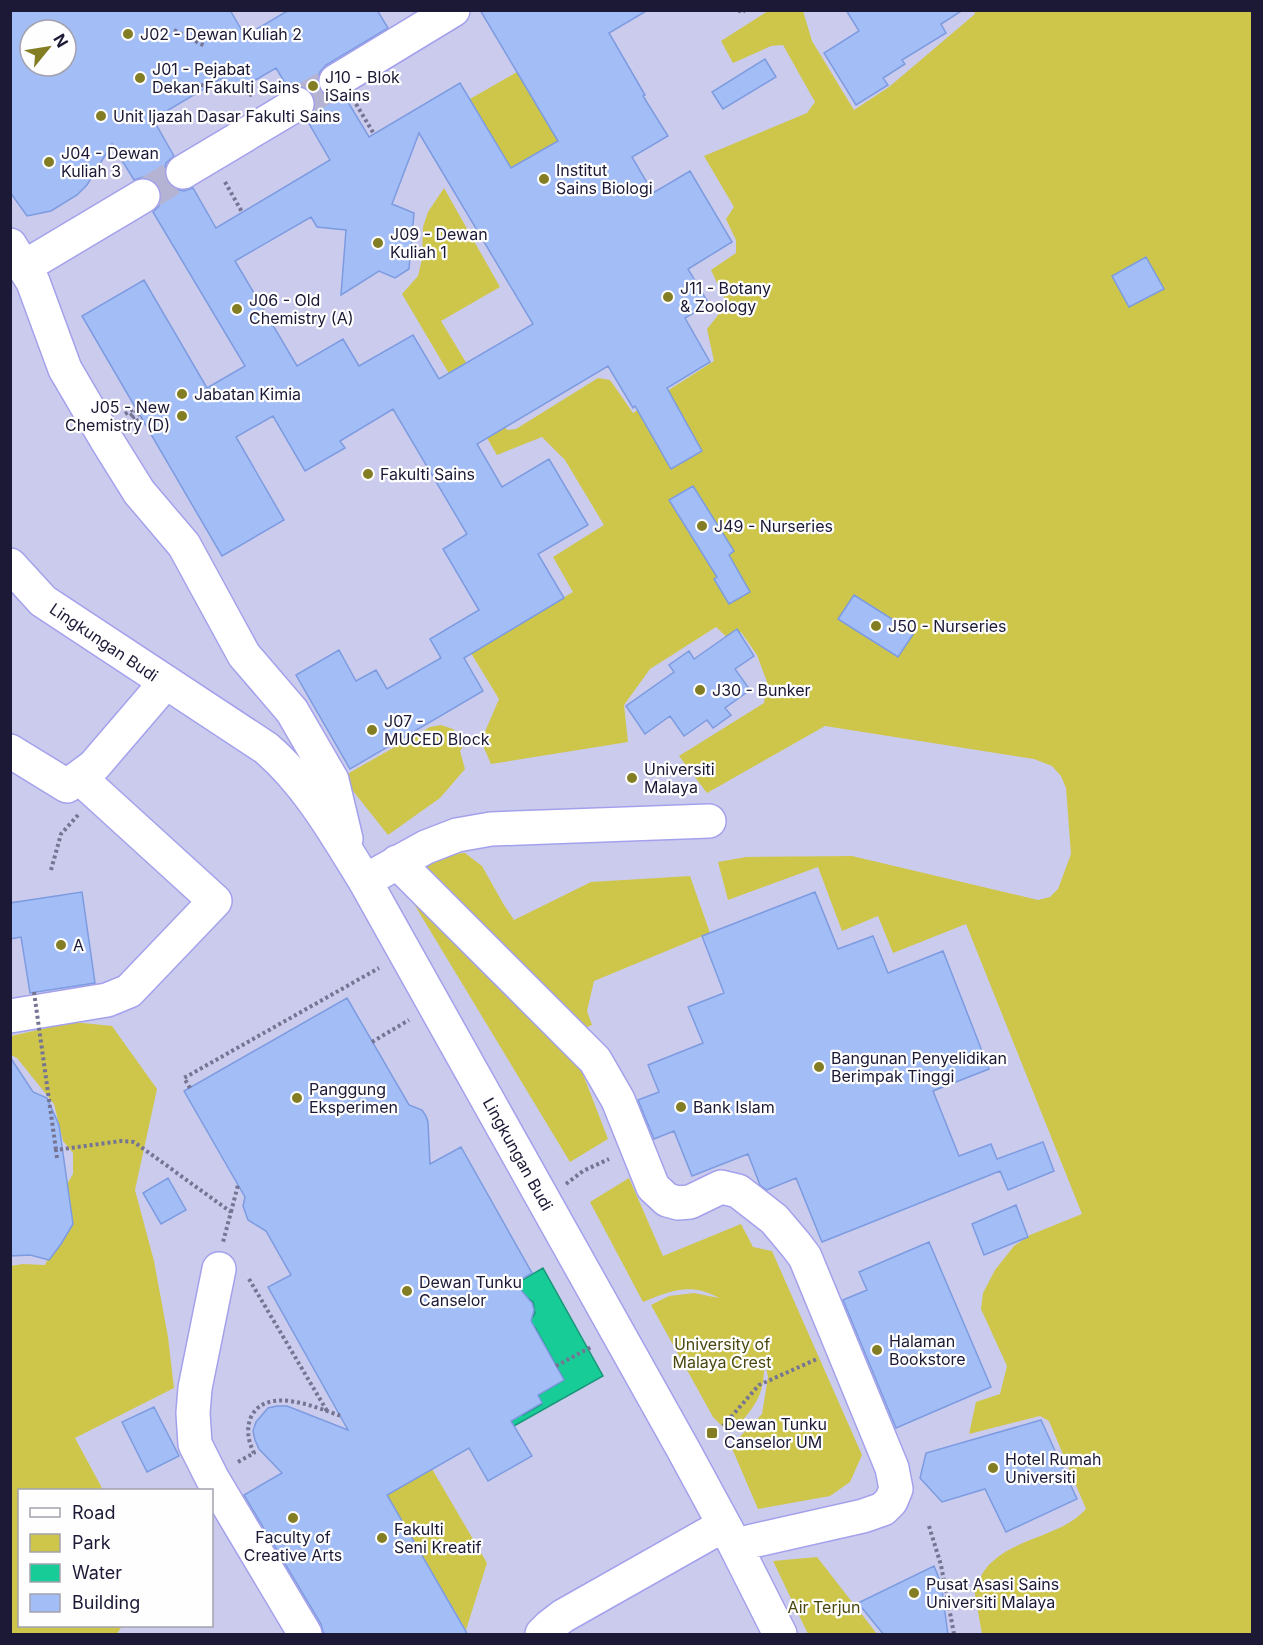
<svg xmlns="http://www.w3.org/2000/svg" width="1263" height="1645" font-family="Inter,sans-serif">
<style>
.built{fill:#cbcbed;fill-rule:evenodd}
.green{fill:#cec64b}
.water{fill:#18cc97;stroke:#19967a;stroke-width:1.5}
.building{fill:#a3bdf6;stroke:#7c9be0;stroke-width:1.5;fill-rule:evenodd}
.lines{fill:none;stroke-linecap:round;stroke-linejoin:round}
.minor-tunnel{stroke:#b4b3d3;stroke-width:33;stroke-dasharray:33 16;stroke-linecap:butt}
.minor-casing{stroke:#a4a1ec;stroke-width:36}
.path{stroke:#757492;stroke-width:4;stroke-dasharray:3 3;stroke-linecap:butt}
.minor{stroke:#fff;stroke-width:33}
.path-bridge{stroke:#757492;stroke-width:4;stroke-dasharray:3 3;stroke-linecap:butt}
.poi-dot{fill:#837d24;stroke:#fefefe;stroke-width:2}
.labels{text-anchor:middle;stroke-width:4.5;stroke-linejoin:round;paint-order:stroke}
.poi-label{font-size:16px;fill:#1b1935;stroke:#fefefe;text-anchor:start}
.street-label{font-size:16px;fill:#1b1935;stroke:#fefefe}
.park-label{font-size:16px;fill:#4a4710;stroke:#fefefe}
</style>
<rect width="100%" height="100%" fill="#dadafa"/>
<path class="built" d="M11,11H1252V1634H11ZM30,30H66V66H30ZM20,1490H212V1626H20Z"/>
<path class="green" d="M768,11H803L812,41L854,110L889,87L975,14L974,11H1252V1634H982L974,1589C979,1581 984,1568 992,1562C1018,1537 1062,1536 1086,1509L1049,1421L1040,1416L969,1434L976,1402L1000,1394L1007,1366L981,1309L983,1293L995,1270L1014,1246L1030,1235L1082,1214L966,924L893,953L878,916L842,931L818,867L728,900L718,862L746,857L852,856L1038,900L1050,897L1058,889L1071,854L1066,788L1061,776L1052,766L1034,759L825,726L707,793L679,756L764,703L767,682L757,655L741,632L729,639L716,627L650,669L624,705L628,742L491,764L481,741L499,699L460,635L496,638L573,592L553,557L604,525L565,460L542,437L497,455L402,294L418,276L422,259L423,227L428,212L444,188L500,287L441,321L507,430L516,429L598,378L610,380L633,413L714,361L707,329L727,304L711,270L736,253V240L726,219L734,207L704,156L807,113L815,102L783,45L771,46L733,63L721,41Z
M517,72L558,141L511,168L470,99Z
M441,725L453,729L466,741L460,751L465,769L440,798L388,835L342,777L430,727Z
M465,853L482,866L504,905L514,920L591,882L690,876L710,933L594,981L587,1011L592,1025L582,1029L482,927L423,864L444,854Z
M411,899L581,1069L608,1139L570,1162Z
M73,1022L112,1026L157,1089L135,1190L154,1261L168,1337L174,1388L75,1438L103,1490H20V1626H122L117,1634H11L10,1266L23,1264L45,1265L55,1243L67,1184L73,1174V1153L63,1141L54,1104L17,1058L11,1055V1036Z
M629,1178L663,1256L741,1224L753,1247L772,1251L862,1455L850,1482L830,1496L758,1509L731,1446L762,1414L768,1377L765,1363C764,1368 764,1376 763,1382C760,1403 744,1420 729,1433L713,1417L651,1305L669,1296L694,1293L719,1298C690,1282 671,1291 643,1302L590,1202Z
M432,1469L487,1563L466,1630L387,1495Z
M817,1557L877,1634H808L773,1561Z"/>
<path class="water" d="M543,1268L603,1376L514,1426L506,1413L518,1407L523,1415L542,1404L538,1395L564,1380L535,1327L529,1323L535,1313L533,1302L512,1286Z"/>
<path class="building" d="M10,10H230L245,36L289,10H377L388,28L326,65L320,72L317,81L320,91L327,97L336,100L345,97L369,137L460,83L511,168L558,141L480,10H648L609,33L645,95L643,96L668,136L632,157L653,193L690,171L732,242L688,269L709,304L685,318L710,362L667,388L702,451L671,469L635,406L633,408L608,366L477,444L502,487L549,459L588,525L538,554L564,598L464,658L483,691L350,769L296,675L339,650L356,681L376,670L387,689L441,658L430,639L479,610L443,549L467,534L393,409L340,441L345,448L305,471L273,416L236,437L284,520L222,556L82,316L144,280L207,388L245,366L153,212L159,206L162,196L159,186L152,179L143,177L134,180L112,144L87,185L77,195L51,211L27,216L10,192ZM30,30H66V66H30ZM276,68L288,88L296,85L306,87L313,95L316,103L314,113L307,120L330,160L216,228L193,188L184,191L174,189L167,181L164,173L166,163L174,156L153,119L224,77L233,93ZM419,133L533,324L439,379L413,335L359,366L343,339L297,366L235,261L311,217L317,227L346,230L341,295L379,271L395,278L409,269L414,213L392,204Z
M846,10H963L941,24L946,33L902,60L905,64L883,78L888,85L856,105L824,53L859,31Z
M765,59L776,77L723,109L712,92Z
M1146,257L1164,289L1129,307L1112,276Z
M693,486L734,551L729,555L750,592L729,604L714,579L717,577L669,500Z
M854,595L914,633L898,657L838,619Z
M737,629L754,656L735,669L750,690L725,708L731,715L713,728L707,720L684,736L670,716L645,734L626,706L674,672L669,665L689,651L694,659Z
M82,892L95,983L30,993L21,937L10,939V903Z
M815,892L838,949L873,936L888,973L943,951L989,1069L933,1091L959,1156L991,1144L997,1159L1043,1142L1054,1171L1008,1190L1000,1171L822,1242L796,1178L767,1190L760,1185L748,1154L692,1176L674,1131L654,1139L638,1100L659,1092L648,1065L703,1043L688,1007L724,993L702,936Z
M347,998L409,1105L422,1110L426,1116L428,1122L430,1164L461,1147L532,1273L515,1283L532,1303L534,1310L531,1321L564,1380L538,1395L542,1403L511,1421L532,1456L488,1481L469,1448L387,1495L468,1635H324L321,1624L244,1495L282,1473L259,1449L255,1440L253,1431L256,1422L268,1408L277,1406H287L348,1430L268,1287L291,1275L266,1231L248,1220L243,1206L245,1197L184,1091Z
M10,1057L33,1092L47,1098L59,1125L73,1224L61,1244L49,1260L30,1255L10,1256Z
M168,1178L186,1210L161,1224L143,1193Z
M1016,1205L1028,1237L984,1255L972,1224Z
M929,1242L991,1387L896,1428L843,1300L867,1290L859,1272Z
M154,1407L179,1456L147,1472L122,1422Z
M1041,1420L1077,1499L1006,1532L985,1489L942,1502L920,1478L926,1453Z
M934,1566L941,1583L948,1635H884L858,1603Z"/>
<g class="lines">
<path class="minor-tunnel" d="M297,104L336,81
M143,196L183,172"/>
<g class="minor-casing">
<path id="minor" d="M336,81L453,10
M183,172L297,104
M10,245L33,282L65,369L106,439L139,492L184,545L244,655L292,711L332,780L346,839
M24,267L143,196
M10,565L43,601L266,748C308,784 336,834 365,881L683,1449L735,1545L780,1634
M10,751L67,786L94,766L166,682
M397,862L595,1060L618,1100L653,1187L667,1200L678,1203L690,1202L721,1187L738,1191L774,1219L796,1245L805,1257L892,1468L896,1489L891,1501L883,1509L863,1516L735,1545
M379,873L426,847L457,835L491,829L709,821
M10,1016L107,1000L129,991L215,901L80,778
M219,1269L195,1388L193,1413L195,1444L212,1478L305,1634
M542,1634L550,1626L563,1616L724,1525"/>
</g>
<path class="path" d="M739,10L741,13L745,10
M174,30L205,46
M201,85L232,91
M238,90L254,96
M356,104L374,134
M225,182L242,212
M125,414L134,409L136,412L130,416L132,418L139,414
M131,424L142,418
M51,870L61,834L78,815
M372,1042L409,1020
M190,1088L184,1078L379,968
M57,1158L56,1150L121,1141L134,1142L231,1212L223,1242
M566,1184L583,1171L609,1159
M231,1212L238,1185
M249,1279L327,1411
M556,1366L593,1346
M723,1426L759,1385L817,1359
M238,1462L254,1453C248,1441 246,1429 251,1417C267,1385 317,1408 341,1416
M929,1526L941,1565L954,1634"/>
<use href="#minor" class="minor"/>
<path class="path-bridge" d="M34,992L56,1150"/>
</g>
<g class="poi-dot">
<circle cx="128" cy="34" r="6"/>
<circle cx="140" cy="78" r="6"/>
<circle cx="313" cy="86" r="6"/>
<circle cx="101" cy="116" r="6"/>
<circle cx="49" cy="162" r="6"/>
<circle cx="544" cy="179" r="6"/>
<circle cx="378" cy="243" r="6"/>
<circle cx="668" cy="297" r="6"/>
<circle cx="237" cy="309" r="6"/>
<circle cx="182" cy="394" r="6"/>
<circle cx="182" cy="416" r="6"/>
<circle cx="368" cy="474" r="6"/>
<circle cx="702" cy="526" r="6"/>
<circle cx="876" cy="626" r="6"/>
<circle cx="700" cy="690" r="6"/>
<circle cx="372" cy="730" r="6"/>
<circle cx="632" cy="778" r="6"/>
<circle cx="61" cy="945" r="6"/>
<circle cx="819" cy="1067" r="6"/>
<circle cx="297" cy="1098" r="6"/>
<circle cx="681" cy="1107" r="6"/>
<circle cx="407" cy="1291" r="6"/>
<circle cx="877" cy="1350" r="6"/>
<rect x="706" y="1427" width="12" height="12" rx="3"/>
<circle cx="993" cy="1468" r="6"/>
<circle cx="293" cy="1518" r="6"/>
<circle cx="382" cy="1538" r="6"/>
<circle cx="914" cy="1593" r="6"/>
</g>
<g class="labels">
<g class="poi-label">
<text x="140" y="40">J02 - Dewan Kuliah 2</text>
<text x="152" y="75">J01 - Pejabat<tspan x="152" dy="18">Dekan Fakulti Sains</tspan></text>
<text x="325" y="83">J10 - Blok<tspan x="325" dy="18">iSains</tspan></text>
<text x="113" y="122">Unit Ijazah Dasar Fakulti Sains</text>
<text x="61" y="159">J04 - Dewan<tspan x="61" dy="18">Kuliah 3</tspan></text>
<text x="556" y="176">Institut<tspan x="556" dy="18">Sains Biologi</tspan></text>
<text x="390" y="240">J09 - Dewan<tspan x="390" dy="18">Kuliah 1</tspan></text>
<text x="680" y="294">J11 - Botany<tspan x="680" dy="18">&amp; Zoology</tspan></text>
<text x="249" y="306">J06 - Old<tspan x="249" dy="18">Chemistry (A)</tspan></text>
<text x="194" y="400">Jabatan Kimia</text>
<text x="170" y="413" text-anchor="end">J05 - New<tspan x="170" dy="18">Chemistry (D)</tspan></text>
<text x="380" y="480">Fakulti Sains</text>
<text x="714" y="532">J49 - Nurseries</text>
<text x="888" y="632">J50 - Nurseries</text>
<text x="712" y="696">J30 - Bunker</text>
<text x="384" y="727">J07 -<tspan x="384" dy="18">MUCED Block</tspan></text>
<text x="644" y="775">Universiti<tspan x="644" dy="18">Malaya</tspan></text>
<text x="73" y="951">A</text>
<text x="831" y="1064">Bangunan Penyelidikan<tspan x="831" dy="18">Berimpak Tinggi</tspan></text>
<text x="309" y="1095">Panggung<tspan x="309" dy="18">Eksperimen</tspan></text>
<text x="693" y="1113">Bank Islam</text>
<text x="419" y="1288">Dewan Tunku<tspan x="419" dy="18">Canselor</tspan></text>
<text x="889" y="1347">Halaman<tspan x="889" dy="18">Bookstore</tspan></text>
<text x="724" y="1430">Dewan Tunku<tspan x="724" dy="18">Canselor UM</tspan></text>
<text x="1005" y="1465">Hotel Rumah<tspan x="1005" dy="18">Universiti</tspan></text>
<text x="394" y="1535">Fakulti<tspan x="394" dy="18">Seni Kreatif</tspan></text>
<text x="293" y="1543" text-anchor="middle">Faculty of<tspan x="293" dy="18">Creative Arts</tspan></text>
<text x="926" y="1590">Pusat Asasi Sains<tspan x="926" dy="18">Universiti Malaya</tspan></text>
</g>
<g class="street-label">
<text transform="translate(104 642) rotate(34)" y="6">Lingkungan Budi</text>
<text transform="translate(518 1154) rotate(61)" y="6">Lingkungan Budi</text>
</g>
<g class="park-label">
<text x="722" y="1350">University of<tspan x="722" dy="18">Malaya Crest</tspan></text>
<text x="824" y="1613">Air Terjun</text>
</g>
</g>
<rect width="1263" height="1645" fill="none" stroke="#1b1935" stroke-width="24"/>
<rect x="18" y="1489" width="195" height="138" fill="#fefefe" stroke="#a3a2ae" stroke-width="1.5"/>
<rect x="30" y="1508" width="30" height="9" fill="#ffffff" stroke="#a3a2ae" stroke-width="1.5"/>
<text x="72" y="1519" font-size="18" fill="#1b1935">Road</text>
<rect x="30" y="1534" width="30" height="18" fill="#cec64b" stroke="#a3a2ae" stroke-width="1.5"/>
<text x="72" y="1549" font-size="18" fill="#1b1935">Park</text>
<rect x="30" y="1564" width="30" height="18" fill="#18cc97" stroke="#a3a2ae" stroke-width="1.5"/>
<text x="72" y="1579" font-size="18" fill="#1b1935">Water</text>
<rect x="30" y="1594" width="30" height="18" fill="#a3bdf6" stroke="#a3a2ae" stroke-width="1.5"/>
<text x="72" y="1609" font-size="18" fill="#1b1935">Building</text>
<g transform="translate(48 48) rotate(60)"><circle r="28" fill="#fefefe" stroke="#a3a2ae" stroke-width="1.5"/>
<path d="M0-4.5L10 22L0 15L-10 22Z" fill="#837d24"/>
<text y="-9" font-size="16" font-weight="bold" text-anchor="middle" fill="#1b1935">N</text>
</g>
</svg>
